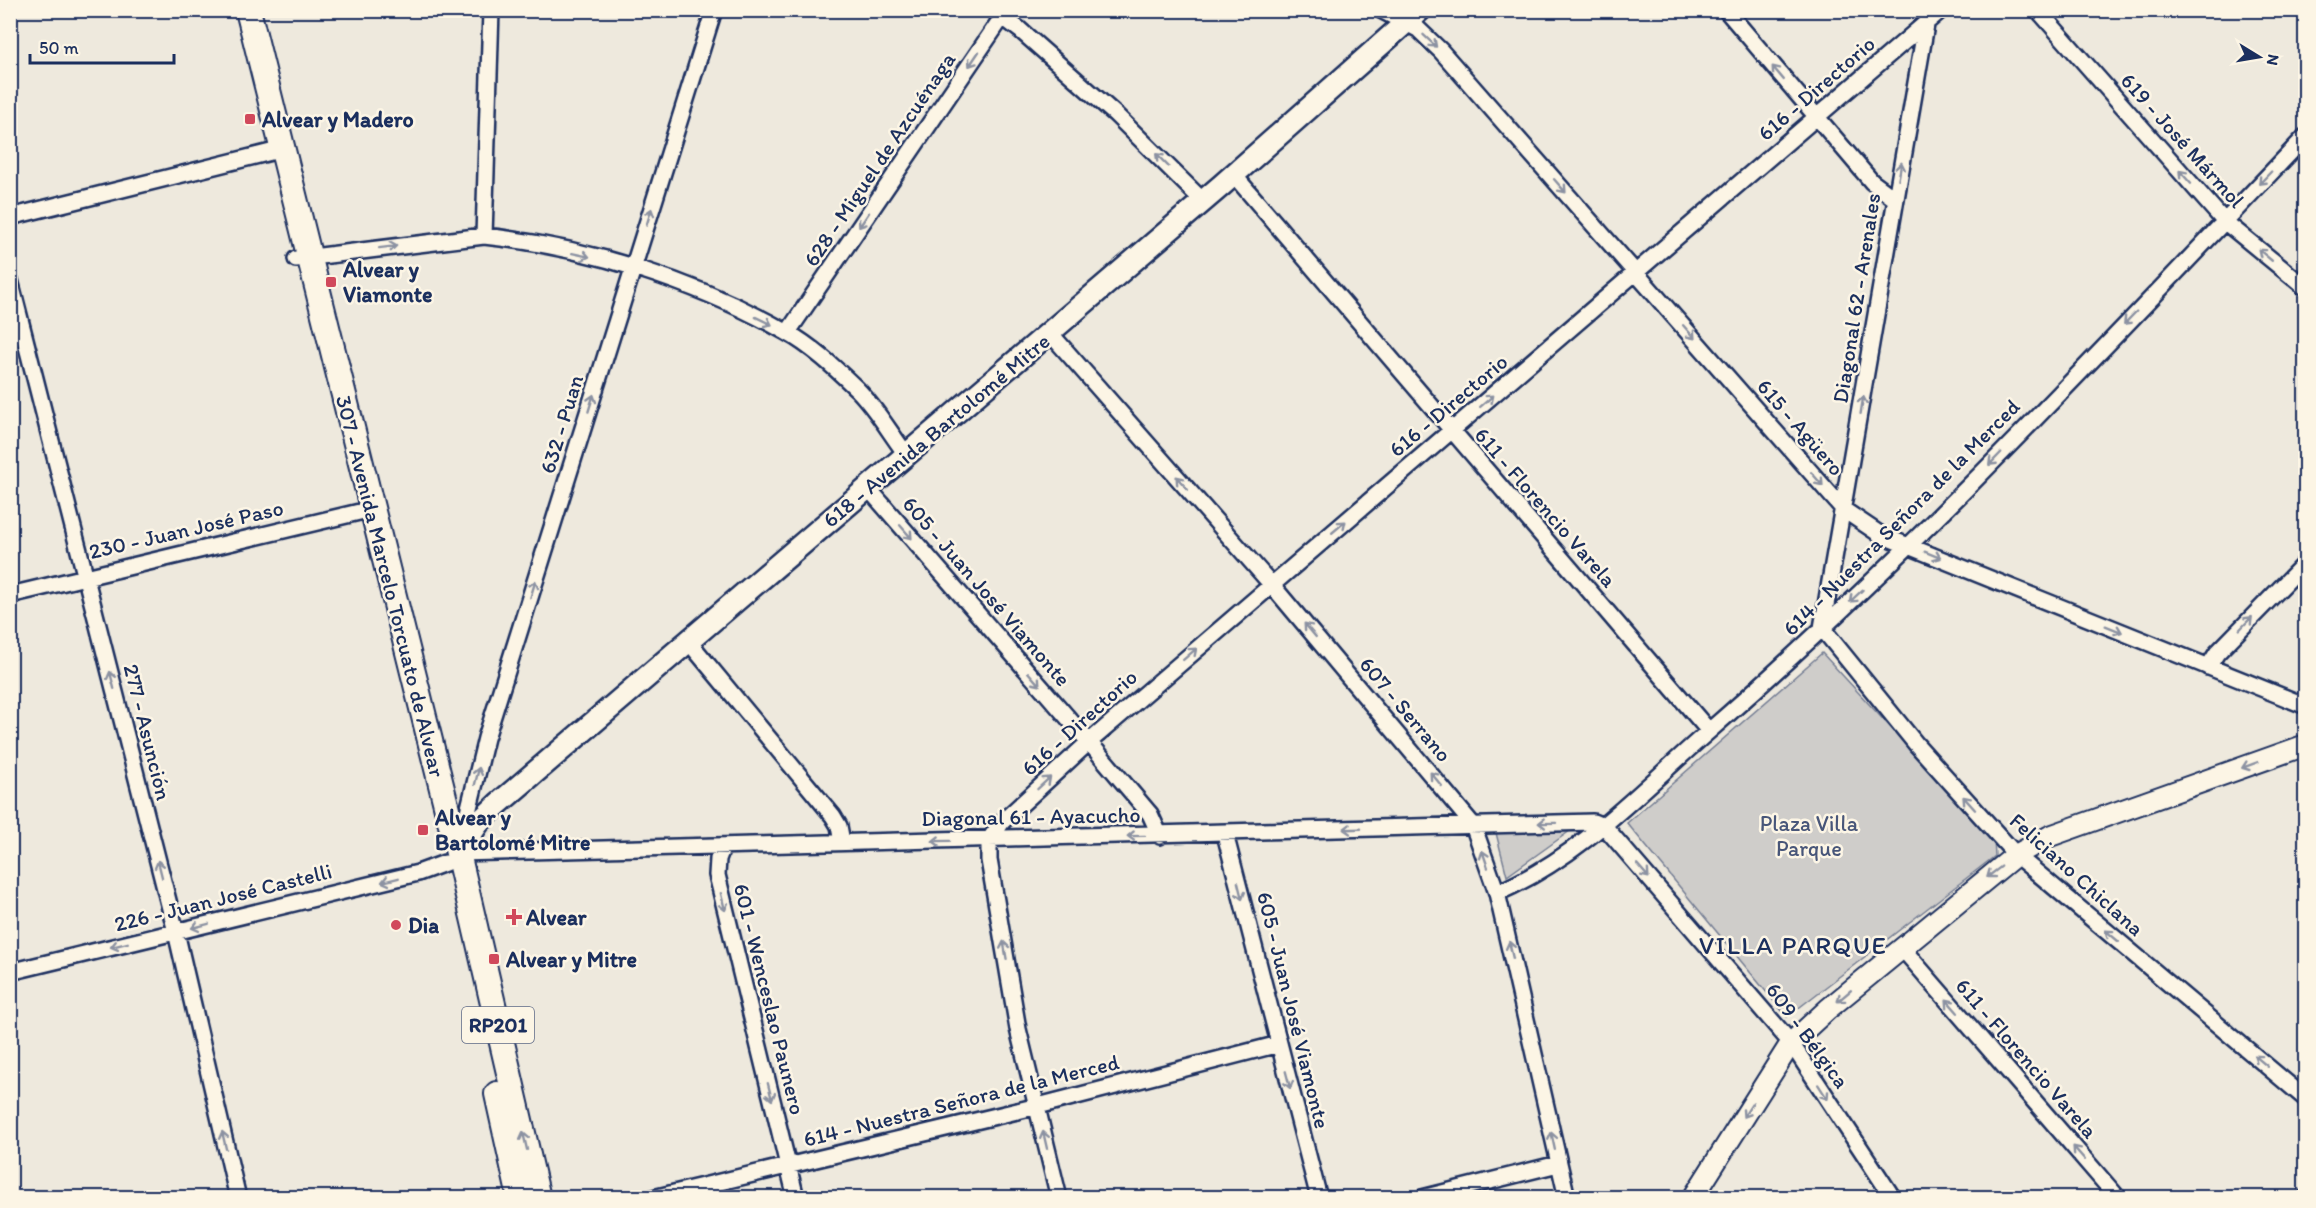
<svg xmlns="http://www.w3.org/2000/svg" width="2316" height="1208" font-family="Itim,sans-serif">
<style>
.green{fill:#cfcdca;stroke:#757e94;stroke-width:1.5}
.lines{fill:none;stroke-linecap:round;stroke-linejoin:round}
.minor-casing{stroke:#1b2f5e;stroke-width:20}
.tertiary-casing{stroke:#1b2f5e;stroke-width:24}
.secondary-casing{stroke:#1b2f5e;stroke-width:26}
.primary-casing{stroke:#1b2f5e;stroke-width:28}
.minor{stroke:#fcf5e5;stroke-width:15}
.tertiary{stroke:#fcf5e5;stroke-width:20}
.secondary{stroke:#fcf5e5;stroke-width:21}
.primary{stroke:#fcf5e5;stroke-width:24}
.oneway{stroke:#8c92a2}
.poi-dot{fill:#d1495b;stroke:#fcf5e5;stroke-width:2}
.labels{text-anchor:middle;stroke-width:5;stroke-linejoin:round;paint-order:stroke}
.shield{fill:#fcf5e5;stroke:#5e6a86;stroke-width:1.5}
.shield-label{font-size:21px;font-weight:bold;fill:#1b2f5e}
.street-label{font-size:22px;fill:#1b2f5e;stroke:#fcf5e5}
.poi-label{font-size:22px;font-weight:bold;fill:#1b2f5e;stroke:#fcf5e5;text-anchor:start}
.park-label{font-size:22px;fill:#485679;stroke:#fcf5e5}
.quarter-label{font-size:26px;letter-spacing:1.5px;fill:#1b2f5e;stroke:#fcf5e5}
</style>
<rect width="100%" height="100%" fill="#eee9dd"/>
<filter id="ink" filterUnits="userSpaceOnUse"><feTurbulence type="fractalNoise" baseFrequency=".0167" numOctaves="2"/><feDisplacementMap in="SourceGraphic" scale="12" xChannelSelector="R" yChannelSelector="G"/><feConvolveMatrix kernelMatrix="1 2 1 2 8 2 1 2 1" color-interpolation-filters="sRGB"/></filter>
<g filter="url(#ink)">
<path class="green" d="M1822,653L1994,840L1995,856L1787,1017L1627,823Z
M1570,831L1507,876L1496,833Z"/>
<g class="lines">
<g class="minor-casing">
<path id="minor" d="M714,10L486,738L458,853L1593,822L1605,827L1791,1043L1893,1198
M994,10L1020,30L1115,114L1203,201
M1381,10L1418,29L1441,51L1844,510L1881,535L2306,706
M1726,10L1872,182L1895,199
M2038,10L2224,221L2306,288
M1927,19L1822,628L1916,744L2016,855L2306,1099
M1234,175L1709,731
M10,217L283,149
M484,236L491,10
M296,259L484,236C587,247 696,281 786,332C812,346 836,369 857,389C876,408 890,433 906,454
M10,280L176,932L238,1198
M788,332L1007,10
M1050,333L1271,584L1473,825L1497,893L1567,1198
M868,488L1089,742L1150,814L1160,836
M10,595L372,509
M689,642L833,816L839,826L842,842
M2208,667L2217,653L2306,562
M1225,834L1319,1198
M723,846L718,859L717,875L796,1198
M1497,893C1581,857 1642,789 1709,731C1921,546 2112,339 2306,136
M1902,948L2118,1198
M10,972L418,873L445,863
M653,1198L1038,1106L1279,1044
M1059,1198L1018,1029L989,860V840L1002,822L1089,742L1941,10
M1422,1198L1558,1164
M2305,1198L2306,1197"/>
</g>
<g class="tertiary-casing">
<path id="tertiary" d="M1693,1198L1791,1043L1828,1009L2016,855L2050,836L2306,745"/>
</g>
<g class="secondary-casing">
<path id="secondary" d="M458,853L479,822L498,804L1222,185L1420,10"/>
</g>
<g class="primary-casing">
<path id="primary" d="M248,10L458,853L538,1198
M497,1094L520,1198"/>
</g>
<use href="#minor" class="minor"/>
<use href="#tertiary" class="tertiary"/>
<use href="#secondary" class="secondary"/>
<use href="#primary" class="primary"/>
</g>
<defs><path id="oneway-shaft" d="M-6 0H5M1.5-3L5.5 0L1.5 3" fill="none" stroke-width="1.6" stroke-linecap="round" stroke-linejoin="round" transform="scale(1.5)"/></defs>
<g class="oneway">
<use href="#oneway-shaft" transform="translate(1430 41) rotate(43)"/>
<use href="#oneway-shaft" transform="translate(974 59) rotate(124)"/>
<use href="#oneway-shaft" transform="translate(1778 73) rotate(-130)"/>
<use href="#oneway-shaft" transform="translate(1162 160) rotate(-135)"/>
<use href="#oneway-shaft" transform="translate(1900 171) rotate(-80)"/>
<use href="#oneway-shaft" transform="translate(2185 177) rotate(-132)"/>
<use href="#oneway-shaft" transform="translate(2265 178) rotate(134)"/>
<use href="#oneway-shaft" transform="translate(1560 186) rotate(49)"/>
<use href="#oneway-shaft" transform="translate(649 217) rotate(-73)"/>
<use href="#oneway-shaft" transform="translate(864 220) rotate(124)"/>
<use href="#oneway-shaft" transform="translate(388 247) rotate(-7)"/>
<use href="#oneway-shaft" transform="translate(581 255) rotate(12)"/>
<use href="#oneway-shaft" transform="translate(2265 255) rotate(-140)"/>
<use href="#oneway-shaft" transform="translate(2130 318) rotate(134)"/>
<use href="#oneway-shaft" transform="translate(764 321) rotate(26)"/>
<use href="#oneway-shaft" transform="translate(1689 332) rotate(49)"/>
<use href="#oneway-shaft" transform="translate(1487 401) rotate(-41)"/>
<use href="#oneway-shaft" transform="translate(591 403) rotate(-73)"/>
<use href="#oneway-shaft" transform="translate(1862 405) rotate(-81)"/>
<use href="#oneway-shaft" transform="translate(1995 459) rotate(134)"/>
<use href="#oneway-shaft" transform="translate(1817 479) rotate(49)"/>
<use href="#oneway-shaft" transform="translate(1182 483) rotate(-131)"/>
<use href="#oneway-shaft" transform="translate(1339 527) rotate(-40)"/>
<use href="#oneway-shaft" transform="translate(906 532) rotate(49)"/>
<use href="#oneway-shaft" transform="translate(1933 555) rotate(22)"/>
<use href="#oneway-shaft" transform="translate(533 589) rotate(-73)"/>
<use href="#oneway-shaft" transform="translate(1856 596) rotate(137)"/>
<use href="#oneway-shaft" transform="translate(2246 623) rotate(-46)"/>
<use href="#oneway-shaft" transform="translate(2114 629) rotate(22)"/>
<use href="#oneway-shaft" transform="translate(1310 630) rotate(-130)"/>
<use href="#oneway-shaft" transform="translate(1190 654) rotate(-41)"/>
<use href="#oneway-shaft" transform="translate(1034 679) rotate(49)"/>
<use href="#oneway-shaft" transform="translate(112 680) rotate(-104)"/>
<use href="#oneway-shaft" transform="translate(2250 765) rotate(160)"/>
<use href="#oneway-shaft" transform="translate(477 776) rotate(-76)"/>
<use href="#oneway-shaft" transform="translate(1436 779) rotate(-130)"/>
<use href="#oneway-shaft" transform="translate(1044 783) rotate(-43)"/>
<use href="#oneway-shaft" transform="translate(1969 803) rotate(-132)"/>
<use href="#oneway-shaft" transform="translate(1547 823) rotate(179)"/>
<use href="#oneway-shaft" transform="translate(1352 829) rotate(178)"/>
<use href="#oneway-shaft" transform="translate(1136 836) rotate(179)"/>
<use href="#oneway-shaft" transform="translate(941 841) rotate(179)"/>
<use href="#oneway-shaft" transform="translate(1485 859) rotate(-109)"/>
<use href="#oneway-shaft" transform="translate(160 869) rotate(-104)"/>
<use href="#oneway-shaft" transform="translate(1643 871) rotate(49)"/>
<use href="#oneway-shaft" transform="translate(1994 872) rotate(143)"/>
<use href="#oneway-shaft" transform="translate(390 880) rotate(166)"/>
<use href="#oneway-shaft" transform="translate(1240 891) rotate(76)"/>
<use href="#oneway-shaft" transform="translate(723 902) rotate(76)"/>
<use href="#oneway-shaft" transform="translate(200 926) rotate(166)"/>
<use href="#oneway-shaft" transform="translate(2112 936) rotate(-140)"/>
<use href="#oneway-shaft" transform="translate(119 945) rotate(166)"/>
<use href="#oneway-shaft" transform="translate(1005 950) rotate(-100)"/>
<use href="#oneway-shaft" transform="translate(1511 950) rotate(-103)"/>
<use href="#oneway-shaft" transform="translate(1844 996) rotate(140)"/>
<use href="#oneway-shaft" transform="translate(1952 1006) rotate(-131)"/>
<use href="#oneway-shaft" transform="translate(2261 1061) rotate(-140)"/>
<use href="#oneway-shaft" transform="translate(1288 1080) rotate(75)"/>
<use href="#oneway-shaft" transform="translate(770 1092) rotate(76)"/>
<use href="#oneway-shaft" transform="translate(1823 1092) rotate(57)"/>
<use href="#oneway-shaft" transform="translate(1748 1110) rotate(123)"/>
<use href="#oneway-shaft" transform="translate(224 1140) rotate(-103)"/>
<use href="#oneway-shaft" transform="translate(1045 1140) rotate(-103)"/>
<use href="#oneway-shaft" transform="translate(525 1141) rotate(-103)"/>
<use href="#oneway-shaft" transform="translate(1553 1141) rotate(-102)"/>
<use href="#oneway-shaft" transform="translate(2079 1153) rotate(-131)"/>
</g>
</g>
<g class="poi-dot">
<rect x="244" y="113" width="12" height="12" rx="3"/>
<rect x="325" y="276" width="12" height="12" rx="3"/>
<rect x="417" y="824" width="12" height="12" rx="3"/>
<path d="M511 908h6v6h6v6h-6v6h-6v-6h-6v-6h6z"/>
<circle cx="396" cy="925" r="6"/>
<rect x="488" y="953" width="12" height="12" rx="3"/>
</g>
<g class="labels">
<rect class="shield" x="462" y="1007" width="72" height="36" rx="4.5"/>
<g class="shield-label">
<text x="498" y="1032">RP201</text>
</g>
<g class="street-label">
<text transform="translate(1816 88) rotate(-41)" y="8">616 - Directorio</text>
<text transform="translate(2183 140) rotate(48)" y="8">619 - José Mármol</text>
<text transform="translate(879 159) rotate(-56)" y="8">628 - Miguel de Azcuénaga</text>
<text transform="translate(1856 298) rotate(-81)" y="8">Diagonal 62 - Arenales</text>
<text transform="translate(1448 405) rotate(-40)" y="8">616 - Directorio</text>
<text transform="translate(561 424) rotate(-73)" y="8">632 - Puan</text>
<text transform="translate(1801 427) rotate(49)" y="8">615 - Agüero</text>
<text transform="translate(936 430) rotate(-40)" y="8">618 - Avenida Bartolomé Mitre</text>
<text transform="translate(1546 507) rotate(49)" y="8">611 - Florencio Varela</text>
<text transform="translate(1901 517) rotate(-45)" y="8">614 - Nuestra Señora de la Merced</text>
<text transform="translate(186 529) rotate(-13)" y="8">230 - Juan José Paso</text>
<text transform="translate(391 586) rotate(76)" y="8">307 - Avenida Marcelo Torcuato de Alvear</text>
<text transform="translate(987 591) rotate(49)" y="8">605 - Juan José Viamonte</text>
<text transform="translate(1406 709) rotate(50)" y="8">607 - Serrano</text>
<text transform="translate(1079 722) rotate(-42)" y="8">616 - Directorio</text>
<text transform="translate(148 732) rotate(76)" y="8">277 - Asunción</text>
<text transform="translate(1031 816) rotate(-1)" y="8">Diagonal 61 - Ayacucho</text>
<text transform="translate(2077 874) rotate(42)" y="8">Feliciano Chiclana</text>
<text transform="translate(223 897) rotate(-14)" y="8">226 - Juan José Castelli</text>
<text transform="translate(770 999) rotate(76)" y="8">601 - Wenceslao Paunero</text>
<text transform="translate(1294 1010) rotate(76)" y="8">605 - Juan José Viamonte</text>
<text transform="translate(1808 1035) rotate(54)" y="8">609 - Bélgica</text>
<text transform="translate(2027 1058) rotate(49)" y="8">611 - Florencio Varela</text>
<text transform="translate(961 1100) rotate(-14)" y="8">614 - Nuestra Señora de la Merced</text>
</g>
<g class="poi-label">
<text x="262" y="127">Alvear y Madero</text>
<text x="343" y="277">Alvear y<tspan x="343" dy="25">Viamonte</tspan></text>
<text x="435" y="825">Alvear y<tspan x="435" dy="25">Bartolomé Mitre</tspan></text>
<text x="526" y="925">Alvear</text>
<text x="408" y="933">Dia</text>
<text x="506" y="967">Alvear y Mitre</text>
</g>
<g class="park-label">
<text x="1809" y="831">Plaza Villa<tspan x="1809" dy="25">Parque</tspan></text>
</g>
<g class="quarter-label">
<text x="1793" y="954">VILLA PARQUE</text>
</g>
</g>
<rect width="2316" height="1208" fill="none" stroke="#fcf5e5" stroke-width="36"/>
<rect x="18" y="18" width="2280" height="1172" fill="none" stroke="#1b2f5e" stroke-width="2" filter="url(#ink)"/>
<g transform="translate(2259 57) rotate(101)" stroke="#fcf5e5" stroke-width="4.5" paint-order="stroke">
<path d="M0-4.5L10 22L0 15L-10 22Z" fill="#1b2f5e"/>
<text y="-9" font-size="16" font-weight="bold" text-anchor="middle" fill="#1b2f5e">N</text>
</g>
<path d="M30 54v9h144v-9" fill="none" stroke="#1b2f5e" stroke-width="3"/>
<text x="39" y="54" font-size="18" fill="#1b2f5e" stroke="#fcf5e5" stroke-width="4.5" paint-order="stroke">50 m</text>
</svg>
